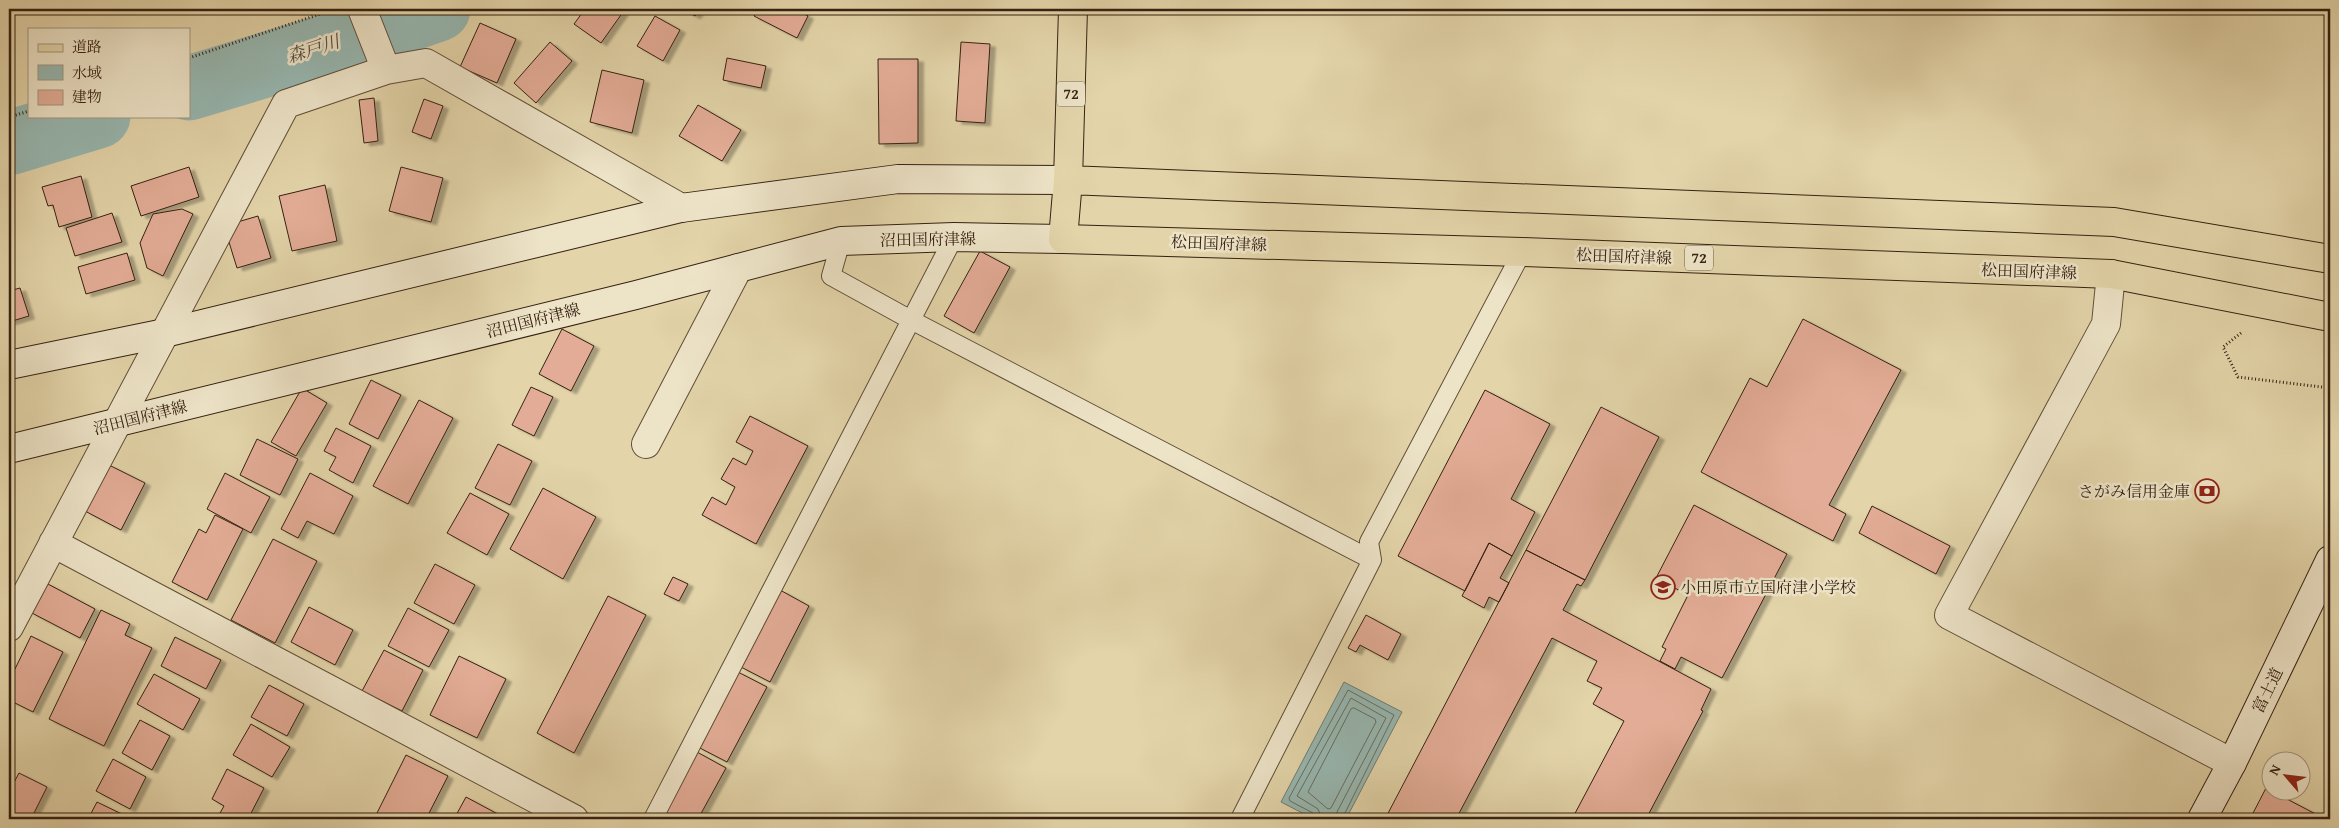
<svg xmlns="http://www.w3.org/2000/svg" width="2339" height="828" font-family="'Gentium Book Plus','Noto Serif JP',serif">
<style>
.water{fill:#97b7b0;stroke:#707b70}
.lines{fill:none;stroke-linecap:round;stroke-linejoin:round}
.shore{stroke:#666c60;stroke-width:1}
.river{stroke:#97b7b0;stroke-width:65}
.building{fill:#e3ac96;stroke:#352111;filter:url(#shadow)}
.lane-casing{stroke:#604e37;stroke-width:20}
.street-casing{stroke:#604e37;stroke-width:30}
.secondary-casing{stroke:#352111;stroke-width:30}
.primary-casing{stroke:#352111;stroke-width:30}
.path{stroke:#352111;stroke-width:3;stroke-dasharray:1 2.5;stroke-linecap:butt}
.lane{stroke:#ede3c7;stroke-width:18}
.street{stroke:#ede3c7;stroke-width:28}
.secondary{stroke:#ede3c7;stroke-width:28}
.primary{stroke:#e3d4a9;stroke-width:28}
.labels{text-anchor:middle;stroke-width:5;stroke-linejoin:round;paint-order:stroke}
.shield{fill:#ede3c7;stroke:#6c5b48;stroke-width:1}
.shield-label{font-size:15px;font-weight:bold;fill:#352111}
.street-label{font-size:16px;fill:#352111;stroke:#ede3c7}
.poi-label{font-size:16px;fill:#352111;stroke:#ede3c7;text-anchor:end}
.water-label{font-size:18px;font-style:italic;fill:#524e41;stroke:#ede3c7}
</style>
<defs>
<filter id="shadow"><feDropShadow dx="5.5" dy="3" stdDeviation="1" flood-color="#0004"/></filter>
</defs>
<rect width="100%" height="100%" fill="#e3d4a9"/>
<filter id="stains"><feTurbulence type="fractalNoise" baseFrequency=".004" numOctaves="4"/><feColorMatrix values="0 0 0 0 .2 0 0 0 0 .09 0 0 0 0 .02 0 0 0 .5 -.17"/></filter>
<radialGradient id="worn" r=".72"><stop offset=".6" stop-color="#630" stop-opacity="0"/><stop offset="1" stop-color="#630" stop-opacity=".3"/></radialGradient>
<path class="water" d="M1344,682L1402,712L1346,819H1314L1281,802Z"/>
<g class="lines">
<path class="shore" d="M1354,708L1375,719L1376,722L1331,808L1328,809L1308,792L1351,709Z
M1316,819L1313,813L1290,801L1289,798L1348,690L1394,715L1342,819
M1322,819L1318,809L1297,796L1351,698L1386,718L1337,812L1336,819"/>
<path class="river" d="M189,88L354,38L438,9
M9,143L98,116"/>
</g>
<path class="building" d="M585,9H618L623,12L601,43L574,24Z
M683,9H700L695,16Z
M758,9H795L808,16L797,38L754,16Z
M655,16L680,30L663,61L637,46Z
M480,23L516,39L497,83L460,67Z
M550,42L572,61L536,103L514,83Z
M961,42L990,44L985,123L956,121Z
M727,58L766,66L761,88L723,80Z
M878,59H918V143L879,144Z
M602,70L644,80L632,133L590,122Z
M374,98L378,141L364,143L359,100Z
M424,99L443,106L431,139L412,132Z
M698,105L741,130L722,161L679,136Z
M189,167L199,197L141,216L131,186Z
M401,167L443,178L431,222L389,211Z
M81,176L92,217L59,227L53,205L48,206L42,187Z
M325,185L337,241L292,251L279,196Z
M182,209L193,214L163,276L147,268L140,243L153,214Z
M112,213L122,242L75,256L66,228Z
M258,216L271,258L237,268L224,226Z
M980,251L1010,267L974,333L944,316Z
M127,253L135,280L86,294L78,267Z
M20,288L29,316L9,322V291Z
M1803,319L1901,370L1829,505L1846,514L1833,541L1701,472L1750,378L1767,387Z
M562,329L594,346L571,391L539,374Z
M371,380L401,395L378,439L349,424Z
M531,387L553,397L534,436L512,425Z
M302,388L327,403L296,456L271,442Z
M1485,390L1550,424L1511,499L1535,512L1512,556L1489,543L1465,591L1398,556Z
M419,400L453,418L408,504L373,486Z
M1601,407L1659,437L1585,580L1526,550Z
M750,416L808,446L756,544L702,515L712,497L726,505L735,487L721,479L733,458L746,465L753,451L736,442Z
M336,428L371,446L353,483L329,470L336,457L324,451Z
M257,439L298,459L280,495L240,475Z
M498,444L532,461L510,505L475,488Z
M109,465L145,483L121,530L85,511Z
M225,473L270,497L251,533L207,509Z
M310,473L353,496L334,534L307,521L298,538L281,529Z
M543,488L596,517L563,579L510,549Z
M470,493L509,514L487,555L447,533Z
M1694,505L1787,554L1722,678L1681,657L1675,669L1660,661L1666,649L1662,647L1688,595L1656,578Z
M1872,506L1950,546L1936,574L1859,533Z
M215,515L243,529L207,600L172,582L199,529L206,533Z
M273,539L317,561L275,643L231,620Z
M1489,543L1512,556L1500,578L1509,583L1499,602L1489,597L1484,608L1462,596Z
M1526,550L1585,580L1581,586L1577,584L1563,610L1711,689L1701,710L1703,711L1646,819H1572L1624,721L1593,704L1602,688L1587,681L1597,661L1552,638L1456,819H1385Z
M435,564L475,585L454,624L414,603Z
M673,577L688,584L679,601L664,594Z
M46,583L95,609L80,638L30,612Z
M780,590L809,606L770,682L741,667Z
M608,596L646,615L574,753L537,733Z
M309,607L353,630L335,665L291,642Z
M408,608L449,630L429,667L388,646Z
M101,610L130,624L125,635L152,648L104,746L49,719Z
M1366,615L1401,634L1388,660L1360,645L1356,652L1348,648Z
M31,636L63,652L33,712L9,700V665L15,669Z
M175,637L221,660L206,689L161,666Z
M384,650L423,670L402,711L362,691Z
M459,656L506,679L477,738L430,715Z
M738,672L767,687L727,762L698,747Z
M154,674L200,699L183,730L137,704Z
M269,685L304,704L287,736L251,717Z
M140,720L170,736L152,770L122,753Z
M251,724L290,747L272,777L233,755Z
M697,752L726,768L698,819H660Z
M406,755L448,776L426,819H374Z
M113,759L146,777L130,809L96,791Z
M227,769L264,788L248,819H231L220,813L224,806L212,799Z
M19,773L47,787L31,819H9V792Z
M2266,788L2325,819H2250Z
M466,797L507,819H454Z
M97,802L132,819H88Z"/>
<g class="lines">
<g class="lane-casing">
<path id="lane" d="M841,241L831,276L911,320L1372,560
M653,819L954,237
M1245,819L1241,817L1372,560L1369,542L1522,252"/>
</g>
<g class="street-casing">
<path id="street" d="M362,9L386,70
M2111,274L2106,324L1949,615L2232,763
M646,444L738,268
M53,543L574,819
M9,627L286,104L386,70L426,63L681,208"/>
</g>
<g class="secondary-casing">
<path id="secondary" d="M9,365L165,333L681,208L898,179L1068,180
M9,449L636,295L841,241L954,237L1063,239
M2202,819L2232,763L2330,560"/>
</g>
<g class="primary-casing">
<path id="primary" d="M1073,9L1068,180L1063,239L1522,252L2111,274L2330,317
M1068,180L2114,222L2330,259"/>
</g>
<path class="path" d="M189,58L329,11
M9,117L29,111
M2241,333L2223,347L2238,377L2330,388"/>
<use href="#lane" class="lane"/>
<use href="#street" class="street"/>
<use href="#secondary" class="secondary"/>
<use href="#primary" class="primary"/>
</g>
<defs>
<g id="bank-ring" transform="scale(1.25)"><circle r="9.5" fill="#ede3c7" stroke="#8f2418" stroke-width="1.5"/><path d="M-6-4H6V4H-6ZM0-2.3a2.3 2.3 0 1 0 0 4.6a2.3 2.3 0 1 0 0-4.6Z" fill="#8f2418"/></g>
<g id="school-ring" transform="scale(1.25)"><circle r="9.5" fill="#ede3c7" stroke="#8f2418" stroke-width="1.5"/><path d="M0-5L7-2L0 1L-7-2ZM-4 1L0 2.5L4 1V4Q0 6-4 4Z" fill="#8f2418"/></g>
</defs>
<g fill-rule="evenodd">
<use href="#bank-ring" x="2207" y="491"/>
<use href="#school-ring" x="1663" y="587"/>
</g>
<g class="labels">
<g class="shield">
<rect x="1057" y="81.5" width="28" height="25" rx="4"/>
<rect x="1685" y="245.5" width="28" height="25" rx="4"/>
</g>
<g class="shield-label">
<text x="1071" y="99">72</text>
<text x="1699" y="263">72</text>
</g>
<g class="street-label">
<text transform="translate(928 239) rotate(-1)" y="6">沼田国府津線</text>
<text transform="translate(1219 243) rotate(2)" y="6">松田国府津線</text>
<text transform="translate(1624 256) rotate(2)" y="6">松田国府津線</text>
<text transform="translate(2029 271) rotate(2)" y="6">松田国府津線</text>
<text transform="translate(533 320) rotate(-14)" y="6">沼田国府津線</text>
<text transform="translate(140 417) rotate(-14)" y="6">沼田国府津線</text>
<text transform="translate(2267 690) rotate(-64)" y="6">富士道</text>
</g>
<g class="poi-label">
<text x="2190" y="497">さがみ信用金庫</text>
<text x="1680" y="593" text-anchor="start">小田原市立国府津小学校</text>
</g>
<g class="water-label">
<text transform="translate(313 49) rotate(-18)" y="6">森戸川</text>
</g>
</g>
<rect width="2339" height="828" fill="none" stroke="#e3d4a9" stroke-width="30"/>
<rect x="10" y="10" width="2319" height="808" fill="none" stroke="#352111" stroke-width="2.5"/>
<rect x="15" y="15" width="2309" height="798" fill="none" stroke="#352111"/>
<rect x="28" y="28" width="162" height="90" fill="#ede3c7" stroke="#a3957e"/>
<rect x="38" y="44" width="25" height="8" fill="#e3d4a9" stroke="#a3957e"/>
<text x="72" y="52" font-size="15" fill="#352111">道路</text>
<rect x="38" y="65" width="25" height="15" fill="#97b7b0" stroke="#a3957e"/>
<text x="72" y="78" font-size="15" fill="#352111">水域</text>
<rect x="38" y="90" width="25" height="15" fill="#e3ac96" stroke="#a3957e"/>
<text x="72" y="102" font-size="15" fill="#352111">建物</text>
<g transform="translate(2286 776) rotate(298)"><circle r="24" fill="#ede3c7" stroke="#a3957e"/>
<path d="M0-4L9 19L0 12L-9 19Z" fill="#8f2418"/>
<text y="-8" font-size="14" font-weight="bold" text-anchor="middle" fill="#352111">N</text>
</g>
<rect width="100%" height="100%" filter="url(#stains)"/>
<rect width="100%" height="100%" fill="url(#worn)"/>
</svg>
